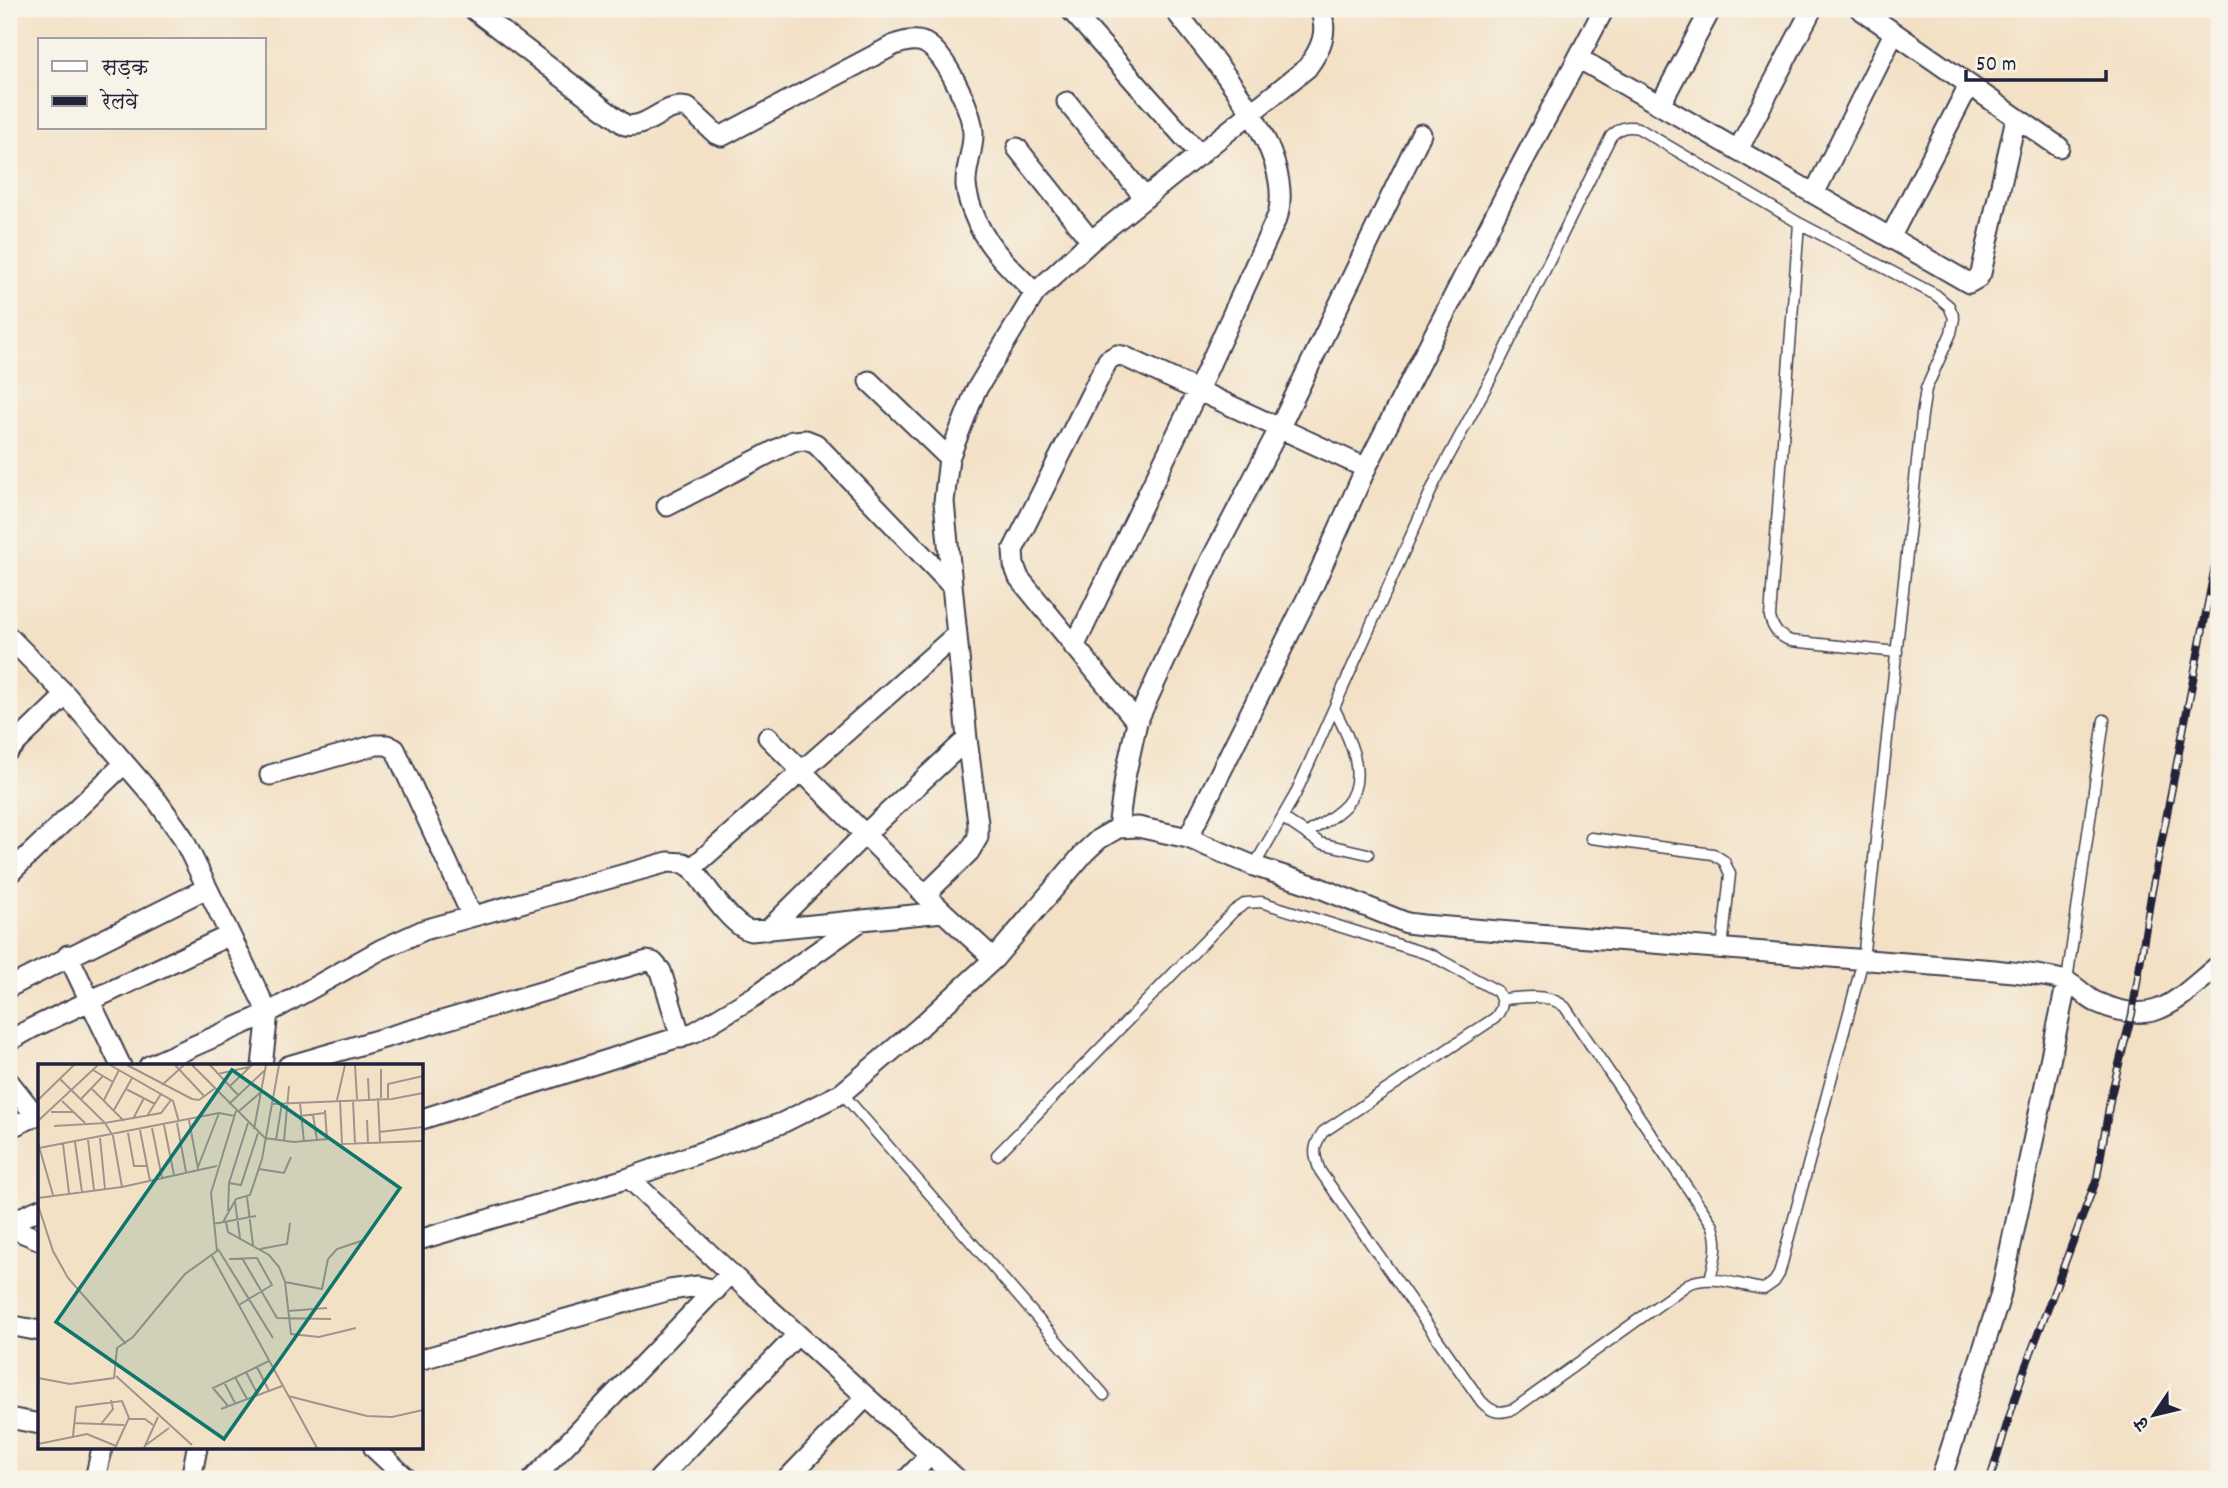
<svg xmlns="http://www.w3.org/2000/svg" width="2228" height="1488" font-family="Dekko,'Playpen Sans Deva',sans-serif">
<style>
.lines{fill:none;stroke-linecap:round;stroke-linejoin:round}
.lane-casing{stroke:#413f50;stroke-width:13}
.street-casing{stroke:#413f50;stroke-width:23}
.lane{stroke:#fff;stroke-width:10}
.street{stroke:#fff;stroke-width:19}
.rail-casing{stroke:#22223b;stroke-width:8}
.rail{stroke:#f7f3e8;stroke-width:5;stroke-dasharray:16;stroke-linecap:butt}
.inset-road{fill:none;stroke:#9f958e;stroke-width:2}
.view{fill:#0f766e;fill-opacity:0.15;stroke:#0f766e;stroke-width:3.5}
.inset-edge{fill:none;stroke:#22223b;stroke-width:3.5}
</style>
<rect width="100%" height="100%" fill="#f7f3e8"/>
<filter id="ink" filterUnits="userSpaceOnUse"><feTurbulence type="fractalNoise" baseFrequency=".0143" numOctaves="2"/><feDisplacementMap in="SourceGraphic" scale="14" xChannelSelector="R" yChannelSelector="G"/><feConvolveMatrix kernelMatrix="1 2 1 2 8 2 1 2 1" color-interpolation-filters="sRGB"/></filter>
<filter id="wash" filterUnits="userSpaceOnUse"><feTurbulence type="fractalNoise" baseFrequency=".00686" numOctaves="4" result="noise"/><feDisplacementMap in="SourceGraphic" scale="28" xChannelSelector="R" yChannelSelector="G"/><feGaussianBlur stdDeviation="1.57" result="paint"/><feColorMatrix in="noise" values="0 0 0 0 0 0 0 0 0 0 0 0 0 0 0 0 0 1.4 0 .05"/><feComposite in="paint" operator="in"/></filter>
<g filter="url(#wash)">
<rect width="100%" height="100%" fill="#f3e1c6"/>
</g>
<g filter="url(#ink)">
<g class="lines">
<g class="lane-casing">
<path id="lane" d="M1799,223L1770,617C1773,630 1779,636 1791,641L1897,652
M1283,818L1320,843L1368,854
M1306,834C1319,825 1335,817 1346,805C1370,776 1348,736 1334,708
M1591,838L1713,854L1724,861L1730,874L1722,949
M2067,981L2104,720
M1502,999C1525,998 1547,992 1565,1007L1712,1224C1720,1244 1715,1259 1710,1279
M842,1093L1104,1395
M997,1155L1234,911L1246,903L1261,902L1431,955L1497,991C1504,1002 1503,1008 1495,1018L1323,1132C1312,1147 1314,1155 1320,1171L1481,1401C1492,1413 1499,1414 1514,1409L1688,1284C1711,1273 1740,1286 1764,1289L1774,1282L1779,1274L1863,960L1922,415L1926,389L1951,333L1954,318L1949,306L1936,295L1799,223L1638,128C1626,125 1620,128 1611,136L1497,367L1435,482L1295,795L1254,866"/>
</g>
<g class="street-casing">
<path id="street" d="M473,9L625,125C648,130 665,101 688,108L716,134L722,136L894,45C903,42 915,38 925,43C946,54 971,109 973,132C974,150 965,167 966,185C967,195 971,208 975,217C986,247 1013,270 1035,293
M1070,9L1200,155
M1860,9L2059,147
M1578,58L1969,283L1978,278L1981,273L2016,118
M1067,102L1145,198
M1660,105L1711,9
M1017,148L1091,241
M1738,150L1812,9
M1814,194L1894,33
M1890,238L1969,85
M869,381L949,458
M667,506L793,441L806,440L816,444L952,586
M9,637L66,695L158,802L182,836L268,1013L262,1066
M1074,647L1198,390L1278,215C1295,149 1212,59 1174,9
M1137,722L1019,578L1014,565L1013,550L1108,360L1117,355L1123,356L1366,468
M768,737L925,895L994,959
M9,750L66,695
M270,775L376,745H387L395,749L472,916
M1118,828L1125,777L1137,722L1211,560L1279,429L1421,134
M1188,838L1314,584L1366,468L1509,188L1604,9
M692,868L957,634
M9,874L124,764
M925,895L969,852L978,837V823L967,739L944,502L949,458L975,392L1035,293L1091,241L1307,68C1321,49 1329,32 1320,9
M768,930L865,834L967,739
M68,955L121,1066
M9,987L207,888
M9,1041L32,1028L230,935
M149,1066L268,1013L380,950L424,930L668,862L684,863L692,868C705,884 731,927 751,931L943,912
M288,1066L647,961L653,962L661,971L681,1038
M9,1082L36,1116
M422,1119L695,1032L755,996L858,923
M9,1128L40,1114
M629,1178L731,1274L957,1479
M9,1223L40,1209
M9,1227L40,1240
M422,1239L629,1178L782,1123L842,1093L921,1026L994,959L1085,852L1099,839L1118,828L1138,827L1188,838L1254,866L1315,886L1407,923L1423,925L1995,970C2018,973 2043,974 2065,981C2076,985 2085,997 2096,1002C2156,1029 2175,1001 2219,965
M9,1325L40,1331
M422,1359L670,1290L698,1286L716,1290
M9,1418L40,1424
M374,1448L407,1479
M95,1479L102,1448
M191,1479L197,1448
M533,1479L722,1282
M659,1479L797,1335
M787,1479L866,1397
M907,1479L930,1455
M1941,1479L2000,1297L2067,981"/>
</g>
<use href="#lane" class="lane"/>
<use href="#street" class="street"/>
<g class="rail-casing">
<path id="rail" d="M1990,1479L2022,1376L2097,1178L2111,1095L2132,1014L2151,896L2219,546"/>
</g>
<use href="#rail" class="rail"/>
</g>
</g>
<g transform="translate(38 1064)">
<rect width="385" height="385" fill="#f3e1c6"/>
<path class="inset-road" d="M72,1L135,37L141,58M89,1L154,35L161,36L176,25M137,1L167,33M154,1L227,74L256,78L289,75L287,46M172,1L200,31M317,1L319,35M343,5V34M55,6L75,18M180,10L211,3M330,14L331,35M22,15L67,59L123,49L133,36M124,21L146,1M192,22L214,1M53,24L86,57M88,25L117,40M340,34L342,79M350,34V20L385,12M43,35L65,12M0,36L36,1M66,36L81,6M299,36L307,1M302,36L304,80L385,77M315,36L317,80M24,37L47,59M262,39L266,78M191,40L226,7M233,40L354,35L385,29M76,46L94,14M13,48H35M200,48L223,28M275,51L279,76M109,52L123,30M262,52L287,49M95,55L106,34M1,56L60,1M151,56L160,105M329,56L330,80M139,59L148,108M126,61L136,111M16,62L67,59L75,72L84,123M114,64L124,114M216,65L228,1M102,66L112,117M341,68L385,63M90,69L96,102H109M62,74L67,125M50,76L56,126M238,76L244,39M246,77L251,22M37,78L44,128M0,79L15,131M25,80L31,129M1,84L181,49L197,52M160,103L181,49M221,105L246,109L253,93M191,119L203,121L220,69M209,133L215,181M0,134L84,123L179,102M197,138L202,174M0,141L15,187L30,214L88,280M190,147L191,119L210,59M185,158L198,135L212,131L224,95L241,1M188,158L190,168L231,191L241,203L247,218L253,270L281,273L318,264M175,160L218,152M180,185L235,274M222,185L249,180L252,159M174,192L279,384M204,194L239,254L293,255M191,195L219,194L234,221L201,241M247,218L284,225L290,195L299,185L326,176M250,247L289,244M219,303L231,327M208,308L220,331M78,312L154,381M197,313L209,335M0,314L32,320L76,314L79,284L95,273L147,210L179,187L173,129L198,47M186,318L197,339M250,332L329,352L354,353L385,346M190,342L175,324L231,297M183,345L244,322M90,355H107L115,361M36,359L86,361M63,360L75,345L73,336M35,372L38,343L84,337L91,354L77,384M0,380L49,370L78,382M108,381L131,364M106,384L120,353"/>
<path class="view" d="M194,6L362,124L186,375L18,258Z"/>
<rect width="385" height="385" class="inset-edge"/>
</g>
<rect width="2228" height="1488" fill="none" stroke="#f7f3e8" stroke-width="35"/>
<rect x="38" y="38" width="228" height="91" fill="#f7f3e8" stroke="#a29fa3" stroke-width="2"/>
<rect x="52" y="61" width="35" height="10" fill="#ffffff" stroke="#a29fa3" stroke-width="2"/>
<text x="102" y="74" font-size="21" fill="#22223b">सड़क</text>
<rect x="52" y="96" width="35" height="10" fill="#22223b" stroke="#a29fa3" stroke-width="2"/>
<text x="102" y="108" font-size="21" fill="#22223b">रेलवे</text>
<g transform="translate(2154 1415) rotate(235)" stroke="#f7f3e8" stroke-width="5" paint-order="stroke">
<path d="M0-5L12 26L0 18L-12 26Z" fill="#22223b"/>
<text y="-10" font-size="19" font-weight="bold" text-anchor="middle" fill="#22223b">उ</text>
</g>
<path d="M1966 70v10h140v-10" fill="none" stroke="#22223b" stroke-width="3.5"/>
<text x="1976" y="70" font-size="21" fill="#22223b" stroke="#f7f3e8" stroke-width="5" paint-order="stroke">50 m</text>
</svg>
